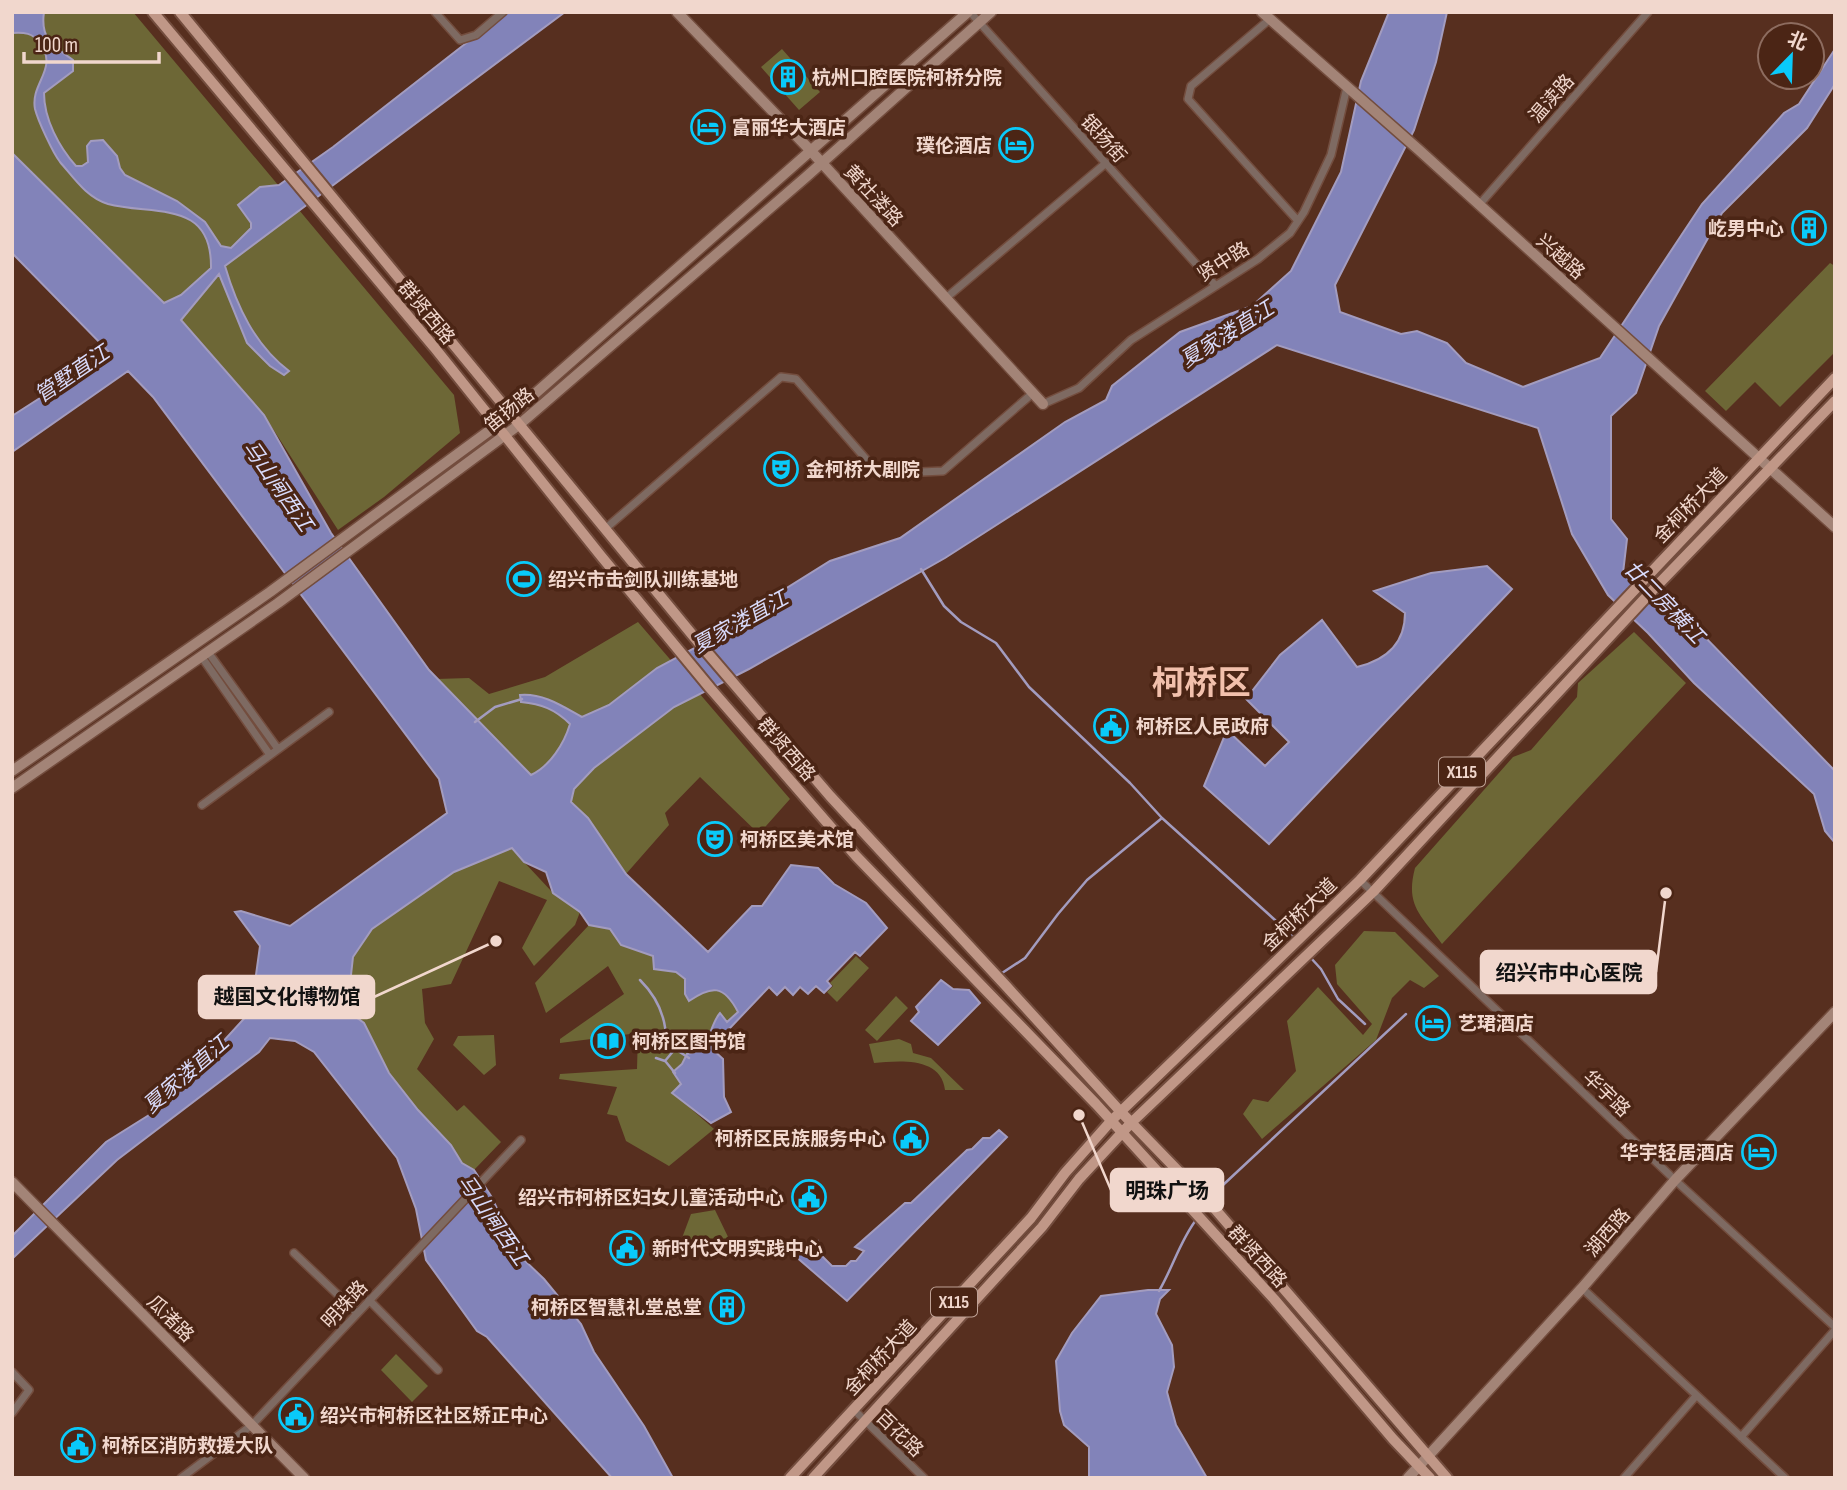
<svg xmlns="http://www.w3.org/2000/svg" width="1847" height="1490" font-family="'Sofia Sans Condensed','Noto Sans SC',sans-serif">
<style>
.green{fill:#6d6736}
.water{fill:#8283b9;stroke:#a39cbf;stroke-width:2}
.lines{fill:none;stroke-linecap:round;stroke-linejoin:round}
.stream{stroke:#a39cbf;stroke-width:2.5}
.street-casing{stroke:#734d3e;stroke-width:10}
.secondary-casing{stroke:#734d3e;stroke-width:13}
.primary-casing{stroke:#734d3e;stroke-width:14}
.street{stroke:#7e6a62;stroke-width:7}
.secondary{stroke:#a38477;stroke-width:10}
.primary{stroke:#c09787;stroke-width:10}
.labels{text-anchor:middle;stroke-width:7;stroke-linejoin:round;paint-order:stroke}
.shield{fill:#4b2515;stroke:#bfa296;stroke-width:2}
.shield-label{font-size:18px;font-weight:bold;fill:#f1d7cd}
.poi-label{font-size:19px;font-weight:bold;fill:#f1d7cd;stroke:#4b2515;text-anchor:start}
.street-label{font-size:19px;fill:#f1d7cd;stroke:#4b2515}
.water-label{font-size:21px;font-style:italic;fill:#d8dafa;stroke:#4b2515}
.town-label{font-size:33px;font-weight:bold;fill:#f2c0ac;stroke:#4b2515}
.leader{fill:none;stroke:#f1d7cd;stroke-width:2.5}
.callout-dot{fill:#f1d7cd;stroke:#4b2515;stroke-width:2.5}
.callout{fill:#f1d7cd;stroke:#f1d7cd;stroke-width:2.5}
.callout-label{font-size:21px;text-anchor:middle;font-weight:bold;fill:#111}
</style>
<rect width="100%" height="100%" fill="#572f1f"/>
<path class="green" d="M12,12H133L454,395L460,433L384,497L338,530L264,415L193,333L12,153Z
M782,49L820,92L799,110L761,67Z
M1830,263L1835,266V352L1780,407L1755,382L1726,411L1705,391Z
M638,622L790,799L759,834L700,777L665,813L669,825L626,874L607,848L501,746L436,679L469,678L489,694L545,677Z
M1634,632L1686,683L1442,944C1421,915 1405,906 1415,868L1513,757L1531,750L1577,697L1578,683Z
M511,848L553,893L580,912L575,925L534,966L522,948L547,900L499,881L451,984L422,989L425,1023L434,1039L417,1069L457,1111L464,1105L501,1142L474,1170L462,1163L451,1145L418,1110L389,1073L364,1023L356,1017L348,1002L353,957L372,929L454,872Z
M589,925L610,929L621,945L653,956L654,969L676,972L686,979L685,994C711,988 724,985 738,1011L727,1022L721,1014C707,1026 711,1051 687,1054L683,1064L681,1084L673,1093L714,1129L669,1166L626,1141L617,1116L607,1114L617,1087L559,1079L560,1074L637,1069L638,1033L560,1043V1039L624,994L608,966L546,1013L535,983Z
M1364,931L1395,932L1439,976L1424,988L1410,980L1392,998L1376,1040L1262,1139L1243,1114L1253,1099L1268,1102L1296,1071L1287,1021L1318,987L1363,1035L1372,1024L1337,984L1335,965Z
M856,956L869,968L837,1002L827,992L833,986L830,983Z
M896,996L908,1008L877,1041L865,1030Z
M494,1035L496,1065L484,1075L453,1045L458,1036Z
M899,1039L911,1044L913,1053L931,1058L964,1090H945C941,1056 898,1061 874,1063L869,1044Z
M715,1210L730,1241L724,1246H679L691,1214Z
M396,1354L428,1386L412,1402L381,1370Z"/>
<path class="water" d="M12,12H44C40,39 53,46 73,60V71L44,93C44,119 59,147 76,166H82L88,162L87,146L91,141L103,140L117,156L120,168L125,175L177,201L205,222L221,246L231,248L251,228V223L238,205L260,187L279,185L333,147L506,12H565L225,266C237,307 255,345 289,371L284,375L270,366L247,343L219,274L181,320L264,415L331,533L429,670L531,775C550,766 564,744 570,724C555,709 541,704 521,702L520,695C543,693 562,706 582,717L609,705L657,668L719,635L745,614L830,561L900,538L1065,422L1106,400L1112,386L1180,332L1252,306L1291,271L1341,172L1361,81L1389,12H1447L1436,62L1414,130L1335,285L1340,312L1401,334L1417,331L1447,343L1466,363L1523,387L1600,358L1702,204L1784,113L1799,104L1835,49V84L1807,128L1722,213L1659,326L1636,393L1611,416V519L1627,539L1623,573L1667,616L1704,636L1835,771V843L1825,831L1814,794L1694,683L1648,633L1608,595L1572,534L1538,428L1277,345L945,558L749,669L674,707L594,768L574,789L571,802L588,818L626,874L708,952L752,906H762L791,865L818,868L834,884L866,903L887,928L860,956L855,952L827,981L831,986L824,993L816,986L808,994L800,987L793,995L785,987L777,995L769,987L711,1048L723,1059L724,1097L731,1112L711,1123L672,1093L681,1084L673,1072L682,1064L687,1054C711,1052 708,1027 720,1013L727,1022L738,1012C724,985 712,985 689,1001L685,994V979L676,972L654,969L653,956L621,945L610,929L589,925L580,912L553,893L546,872L524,862L512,848L454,872L372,929L353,957L348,1002L356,1017L364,1023L389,1073L418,1110L451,1145L462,1163L474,1170L491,1196L520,1256L544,1279L581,1324L594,1352L644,1426L673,1478H612L487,1337L477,1331L426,1260L416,1209L397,1158L314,1052L295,1041L270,1038L259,1052L117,1160L12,1259V1236L106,1142L165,1105L251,1011L260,946L235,912L241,911L290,926L447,813L439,779L153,397L128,371L12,452V416L110,353L12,253V153L164,303L181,295L211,268C212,199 154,216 108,204C87,198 74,178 60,162C53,153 38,121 35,109C30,83 59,69 40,43C33,33 24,32 12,33Z
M1487,566L1512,589L1269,844L1204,786L1227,730L1265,766L1289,742L1246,699L1280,655L1322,620L1357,667C1386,660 1405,643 1405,613L1374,591L1431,573Z
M941,980L953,989L969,990L980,1003L938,1045L911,1021L919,1012L916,1007Z
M999,1130L1007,1137L847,1301L794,1255L801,1249L805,1253L818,1241L820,1244L818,1252L832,1266H846L851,1261H856L864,1251L855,1247L905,1203H911L967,1150L972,1149L983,1138H990Z
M1148,1290H1169L1160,1299L1156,1314L1172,1345L1174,1367L1167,1392L1176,1425L1207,1478H1089V1447L1064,1425L1060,1411L1056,1361L1072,1333L1101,1296Z"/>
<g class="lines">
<path class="stream" d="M921,569L944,606L961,622L996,643L1029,687L1130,783L1162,818L1295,938
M475,722L495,707L522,699
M1310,957L1321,969L1338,999L1365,1024
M999,975L1025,958L1058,914L1087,880L1162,818
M640,980C656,996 666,1017 666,1040L675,1049L665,1061L656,1058
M675,1049L689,1058
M666,1062L675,1073
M1211,1201L1223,1185L1406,1014
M1159,1291C1173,1267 1180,1241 1196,1220"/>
<g class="street-casing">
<path id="street" d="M435,12L460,40L476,35L503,12
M970,12L1215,285
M1270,19L1191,86L1188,99L1298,221
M1479,205L1648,12
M946,298L1106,163
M1043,404L1079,388L1131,340L1258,259L1290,233L1304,212L1331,155L1347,87
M605,529L781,377L796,379L879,474L943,471L1033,393
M208,652L278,749
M201,656L270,755
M202,805L329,712
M1360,880L1675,1180L1835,1327
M294,1253L357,1313
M1582,1288L1785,1478
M369,1300L438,1370
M12,1372L29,1390L12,1413
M854,1410L924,1478
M1741,1437L1835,1330
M181,1478L252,1425L521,1140
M1624,1478L1696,1396"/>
</g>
<g class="secondary-casing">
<path id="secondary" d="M677,12L810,150L1043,404
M1262,12L1419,150L1835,527
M12,771L270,592L512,414L968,12
M12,788L278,603L520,424L806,177L991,12
M12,1182L304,1478
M1408,1478L1582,1288L1675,1180L1835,1012"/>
</g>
<g class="primary-casing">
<path id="primary" d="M153,12L434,347L601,556L710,688L856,856L1096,1104L1274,1299L1393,1439L1430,1478
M180,12L699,643L830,796L1007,987L1120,1111L1215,1209L1447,1478
M790,1478L1031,1218L1065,1173L1111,1121L1360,880L1835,378
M813,1478L1042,1227L1079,1179L1131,1123L1373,892L1649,594L1835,401"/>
</g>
<use href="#street" class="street"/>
<use href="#secondary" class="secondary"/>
<use href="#primary" class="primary"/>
</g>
<defs>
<g id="building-ring" transform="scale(1.75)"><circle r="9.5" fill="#4b2515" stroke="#09cafa" stroke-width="1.5"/><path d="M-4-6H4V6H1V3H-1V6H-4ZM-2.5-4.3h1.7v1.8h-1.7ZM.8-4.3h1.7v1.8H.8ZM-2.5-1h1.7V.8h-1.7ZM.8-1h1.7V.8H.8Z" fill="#09cafa"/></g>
<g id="hotel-ring" transform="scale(1.75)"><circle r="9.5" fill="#4b2515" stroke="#09cafa" stroke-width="1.5"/><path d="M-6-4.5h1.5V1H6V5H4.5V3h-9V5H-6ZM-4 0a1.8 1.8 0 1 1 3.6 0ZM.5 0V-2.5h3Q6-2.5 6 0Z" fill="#09cafa"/></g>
<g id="theatre-ring" transform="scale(1.75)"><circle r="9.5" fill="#4b2515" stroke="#09cafa" stroke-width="1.5"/><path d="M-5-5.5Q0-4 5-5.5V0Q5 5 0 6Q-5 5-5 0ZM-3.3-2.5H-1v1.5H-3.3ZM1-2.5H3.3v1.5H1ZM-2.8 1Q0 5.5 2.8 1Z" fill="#09cafa"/></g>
<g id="stadium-ring" transform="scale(1.75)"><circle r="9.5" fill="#4b2515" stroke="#09cafa" stroke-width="1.5"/><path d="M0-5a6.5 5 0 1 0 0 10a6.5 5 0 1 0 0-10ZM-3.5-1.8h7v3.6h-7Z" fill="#09cafa"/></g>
<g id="civic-ring" transform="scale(1.75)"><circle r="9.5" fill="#4b2515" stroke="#09cafa" stroke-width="1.5"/><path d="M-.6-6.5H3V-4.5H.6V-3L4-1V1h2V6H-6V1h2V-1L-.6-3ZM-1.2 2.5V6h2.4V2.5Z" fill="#09cafa"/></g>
<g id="library-ring" transform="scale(1.75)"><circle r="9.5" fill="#4b2515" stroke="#09cafa" stroke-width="1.5"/><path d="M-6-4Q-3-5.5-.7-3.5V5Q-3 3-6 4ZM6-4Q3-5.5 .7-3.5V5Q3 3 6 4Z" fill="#09cafa"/></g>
</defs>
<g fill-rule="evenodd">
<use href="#building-ring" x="788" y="77"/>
<use href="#hotel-ring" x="708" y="127"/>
<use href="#hotel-ring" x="1016" y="145"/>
<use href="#building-ring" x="1809" y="228"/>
<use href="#theatre-ring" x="781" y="469"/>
<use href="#stadium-ring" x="524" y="579"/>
<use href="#civic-ring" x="1111" y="726"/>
<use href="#theatre-ring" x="715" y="839"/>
<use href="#hotel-ring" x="1433" y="1023"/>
<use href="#library-ring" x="608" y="1041"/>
<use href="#civic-ring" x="911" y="1138"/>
<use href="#hotel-ring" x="1759" y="1152"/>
<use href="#civic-ring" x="809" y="1197"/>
<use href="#civic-ring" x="627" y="1248"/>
<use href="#building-ring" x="727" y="1307"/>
<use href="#civic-ring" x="296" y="1415"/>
<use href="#civic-ring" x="78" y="1445"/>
</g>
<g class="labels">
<g class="shield">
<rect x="1439" y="757.5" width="46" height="29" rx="5"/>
<rect x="931" y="1287.5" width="46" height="29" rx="5"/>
</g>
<g class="shield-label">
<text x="1462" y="778">X115</text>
<text x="954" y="1308">X115</text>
</g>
<g class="poi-label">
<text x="812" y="84">杭州口腔医院柯桥分院</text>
<text x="732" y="134">富丽华大酒店</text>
<text x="992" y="152" text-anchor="end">璞伦酒店</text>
<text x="1784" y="235" text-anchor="end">屹男中心</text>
<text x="806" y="476">金柯桥大剧院</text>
<text x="548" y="586">绍兴市击剑队训练基地</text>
<text x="1136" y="733">柯桥区人民政府</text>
<text x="740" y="846">柯桥区美术馆</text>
<text x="1458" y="1030">艺珺酒店</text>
<text x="632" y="1048">柯桥区图书馆</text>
<text x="886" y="1145" text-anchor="end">柯桥区民族服务中心</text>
<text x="1734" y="1159" text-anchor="end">华宇轻居酒店</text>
<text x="784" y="1204" text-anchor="end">绍兴市柯桥区妇女儿童活动中心</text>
<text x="652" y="1255">新时代文明实践中心</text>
<text x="702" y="1314" text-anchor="end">柯桥区智慧礼堂总堂</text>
<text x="320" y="1422">绍兴市柯桥区社区矫正中心</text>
<text x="102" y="1452">柯桥区消防救援大队</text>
</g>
<g class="street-label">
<text transform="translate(1551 98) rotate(-49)" y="7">温渎路</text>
<text transform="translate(1104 138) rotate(48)" y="7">银扬街</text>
<text transform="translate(874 195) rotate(47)" y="7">黄社溇路</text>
<text transform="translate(1561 256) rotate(42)" y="7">兴越路</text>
<text transform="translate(1223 261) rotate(-32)" y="7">贤中路</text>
<text transform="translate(427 312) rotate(50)" y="7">群贤西路</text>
<text transform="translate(509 409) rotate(-39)" y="7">笛扬路</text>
<text transform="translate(1690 505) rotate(-46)" y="7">金柯桥大道</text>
<text transform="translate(787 749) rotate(49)" y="7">群贤西路</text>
<text transform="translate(1299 914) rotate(-44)" y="7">金柯桥大道</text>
<text transform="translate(1607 1093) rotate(44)" y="7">华宇路</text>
<text transform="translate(1607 1232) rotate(-49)" y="7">湖西路</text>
<text transform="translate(1258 1256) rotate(47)" y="7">群贤西路</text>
<text transform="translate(344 1304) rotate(-47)" y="7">明珠路</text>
<text transform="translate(171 1318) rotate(45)" y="7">瓜渚路</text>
<text transform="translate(880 1357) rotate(-47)" y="7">金柯桥大道</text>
<text transform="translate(900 1433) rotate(44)" y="7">百花路</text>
</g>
<g class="water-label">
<text transform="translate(1227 334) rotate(-32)" y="7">夏家溇直江</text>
<text transform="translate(72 374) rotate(-34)" y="7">管墅直江</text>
<text transform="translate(278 486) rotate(55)" y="7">马山闸西江</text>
<text transform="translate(1664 602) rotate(46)" y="7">廿二房横江</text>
<text transform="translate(740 622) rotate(-29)" y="7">夏家溇直江</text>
<text transform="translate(186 1074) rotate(-41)" y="7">夏家溇直江</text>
<text transform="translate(493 1220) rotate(55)" y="7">马山闸西江</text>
</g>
<g class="town-label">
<text x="1201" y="694">柯桥区</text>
</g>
</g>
<path class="leader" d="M1666 893L1656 972M496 941L374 997M1079 1115L1111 1190"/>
<g class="callout-dot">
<circle cx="1666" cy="893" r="7"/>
<circle cx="496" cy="941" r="7"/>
<circle cx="1079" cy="1115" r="7"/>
</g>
<g class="callout">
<rect x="1481" y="951" width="175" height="42" rx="7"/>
<rect x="199" y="976" width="175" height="42" rx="7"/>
<rect x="1111" y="1169" width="112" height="42" rx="7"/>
</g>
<g class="callout-label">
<text x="1569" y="980">绍兴市中心医院</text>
<text x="287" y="1004">越国文化博物馆</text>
<text x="1167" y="1198">明珠广场</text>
</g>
<rect width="1847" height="1490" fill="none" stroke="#f1d7cd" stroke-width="28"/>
<g transform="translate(1791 56) rotate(23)"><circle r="33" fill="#4b2515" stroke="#8d6c5f" stroke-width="2"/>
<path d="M0-5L12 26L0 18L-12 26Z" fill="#09cafa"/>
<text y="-10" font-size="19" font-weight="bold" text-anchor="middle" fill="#f1d7cd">北</text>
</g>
<path d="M24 52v10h135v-10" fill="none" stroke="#f1d7cd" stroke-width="3.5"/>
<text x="35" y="52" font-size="21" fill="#f1d7cd" stroke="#4b2515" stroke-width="5" paint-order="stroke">100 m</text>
</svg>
